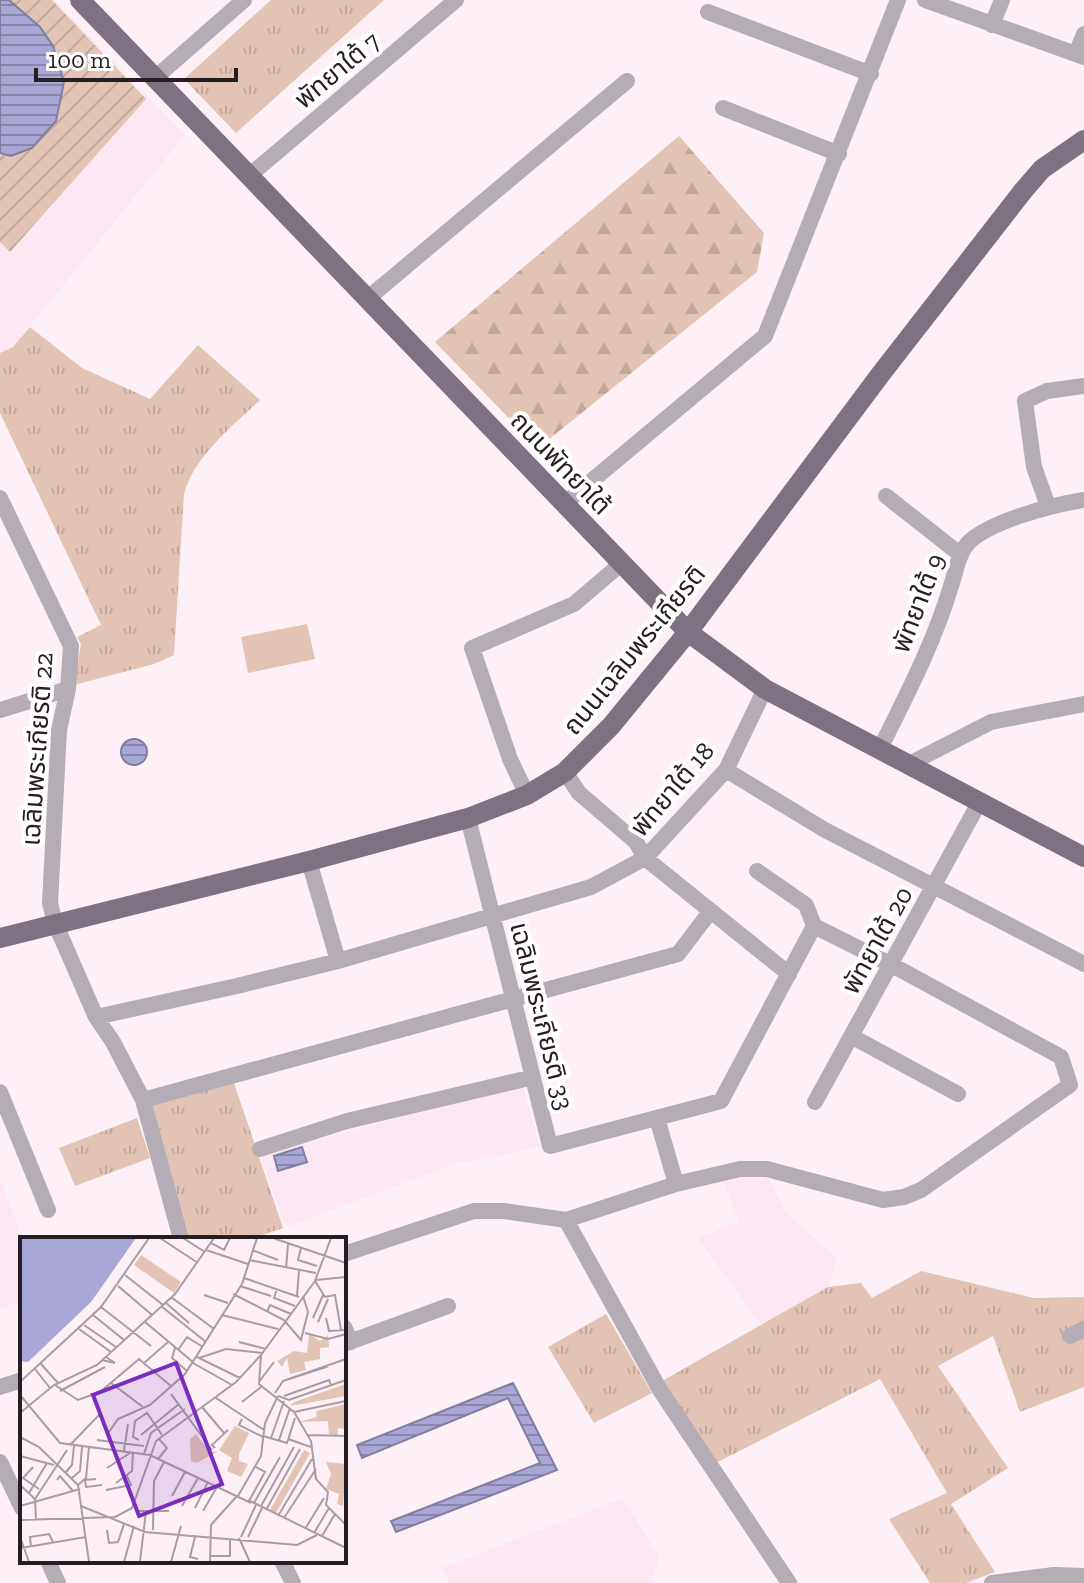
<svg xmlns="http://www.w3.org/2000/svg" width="1084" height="1583" font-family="'Zilla Slab','Noto Sans Thai',serif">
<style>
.built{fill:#fde7f2}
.grass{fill:url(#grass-tufts)}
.forest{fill:url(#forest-firs)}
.garden{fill:url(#garden-furrows)}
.pitch{fill:#e3c3b3}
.water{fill:url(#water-rules);stroke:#817ea0;stroke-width:2}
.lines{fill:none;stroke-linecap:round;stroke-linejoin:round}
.minor{stroke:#b4adb6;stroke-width:16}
.major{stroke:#7d7182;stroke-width:20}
.labels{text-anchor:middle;stroke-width:8;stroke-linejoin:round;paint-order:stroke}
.street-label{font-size:26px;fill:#271e23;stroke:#fff}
.inset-road{fill:none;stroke:#a79da2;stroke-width:2}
.view{fill:#7b2cbf;fill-opacity:0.15;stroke:#7b2cbf;stroke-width:4}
.inset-edge{fill:none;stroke:#271e23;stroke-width:4}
</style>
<defs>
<pattern id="grass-tufts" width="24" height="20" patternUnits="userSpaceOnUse" patternTransform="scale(2)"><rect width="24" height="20" fill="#e3c3b3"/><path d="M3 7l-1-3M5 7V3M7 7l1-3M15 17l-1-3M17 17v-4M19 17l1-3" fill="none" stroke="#c3a79a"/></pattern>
<pattern id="forest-firs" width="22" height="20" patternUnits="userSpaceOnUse" patternTransform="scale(2)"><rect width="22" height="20" fill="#e3c3b3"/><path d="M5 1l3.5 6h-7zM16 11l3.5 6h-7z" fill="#c3a79a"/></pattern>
<pattern id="garden-furrows" width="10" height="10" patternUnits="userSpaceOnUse" patternTransform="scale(2)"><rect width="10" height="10" fill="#e3c3b3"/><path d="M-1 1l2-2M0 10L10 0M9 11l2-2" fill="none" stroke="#c3a79a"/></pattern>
<pattern id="water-rules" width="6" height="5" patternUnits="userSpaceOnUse" patternTransform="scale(2)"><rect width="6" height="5" fill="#a8a7d6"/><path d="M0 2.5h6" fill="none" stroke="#8987ad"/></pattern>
</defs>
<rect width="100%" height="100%" fill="#fdf1f7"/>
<path class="built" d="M0,0H54L185,135L13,347L0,353Z
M522,1084L540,1146L466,1163L465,1160L286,1227L260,1155Z
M746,1175H767L786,1213L837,1258L828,1287L761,1325L698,1238L739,1221L723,1181Z
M0,1180L23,1239L22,1301L0,1309Z
M623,1498L659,1557L651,1583H449L442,1568Z"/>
<path class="grass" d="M271,0H384L236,133L184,79Z
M30,327L82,368L150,399L198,345L260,400C231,428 195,455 184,494L174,655L154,664L74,685L81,644L77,637L101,625L0,413V353L13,347Z
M233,1080L283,1228L251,1239H186L152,1102Z
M137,1118L150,1158L75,1186L59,1148Z
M921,1271L1034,1298L1084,1297V1387L1020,1412L993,1336L938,1366L1008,1468L951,1504L995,1572L966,1583H930L889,1519L947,1493L880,1379L712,1465L662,1381L828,1287L861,1283L872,1298Z
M606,1314L652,1393L594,1423L548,1347Z"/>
<path class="forest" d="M679,136L764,233L757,272L538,448L435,342Z"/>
<path class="garden" d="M0,0H52L146,99L10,252L0,242Z"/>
<path class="pitch" d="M307,624L315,659L248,673L241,637Z"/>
<path class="water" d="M0,0H9L40,27L53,46L64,82L56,121L32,148L11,156L0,153Z
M121 752a13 13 0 1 1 26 0a13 13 0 1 1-26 0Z
M302,1147L307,1162L278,1171L274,1156Z
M513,1383L557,1470L396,1532L391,1521L540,1463L508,1398L362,1458L357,1445Z"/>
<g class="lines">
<path class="minor" d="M925,0L1084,57
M708,12L871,74
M992,25L1002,0
M1076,54L1084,34
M155,78L244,0
M723,108L839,154
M249,176L456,0
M367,299L627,81
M886,496L961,555
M0,498L71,646L68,689L59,730L50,903L55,923L96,1017L113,1042L143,1100L181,1239
M564,504L765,336L898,0
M1048,506L1034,467L1025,401L1047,391L1084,386
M0,710L68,689
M880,749C906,696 934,643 951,586C956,572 958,552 970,541C994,520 1053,505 1084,500
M909,764L991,722L1084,704
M726,770L825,830L1084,964
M565,772L579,793L636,842L645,858L789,974
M527,795L510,759L472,648L574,604L622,563
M468,818L550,1146L721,1101L814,926L806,905L757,871
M309,861L338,961
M814,926L892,965L1061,1057L1070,1085
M96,1017L237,986L338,961L591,887L645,858L726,770L765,689
M851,1036L958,1094
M0,1092L48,1210
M143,1100L678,954L710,912
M815,1102L980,801
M657,1118L676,1184
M260,1149L347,1121L533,1077
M566,1220L660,1390L789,1583
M344,1254L474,1211H504L566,1220L676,1184L740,1169H767L883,1200L904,1197L921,1190L1070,1085
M344,1327L351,1342
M1070,1336L1084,1329
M344,1344L448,1306
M0,1387L22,1380
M0,1462L22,1508
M48,1561L58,1583
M282,1561L293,1583
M992,1583L1054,1575L1084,1576"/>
<path class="major" d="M80,0L688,632L765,689L1084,857
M0,938L309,861L468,818L527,795L565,772L611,726L688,632L880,375L1023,191L1042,169L1084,140"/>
</g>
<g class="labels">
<g class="street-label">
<text transform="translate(337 70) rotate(-40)" y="9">พัทยาใต้ 7</text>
<text transform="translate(561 463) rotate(46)" y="9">ถนนพัทยาใต้</text>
<text transform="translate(918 603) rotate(-69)" y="9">พัทยาใต้ 9</text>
<text transform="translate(634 650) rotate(-51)" y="9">ถนนเฉลิมพระเกียรติ</text>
<text transform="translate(37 749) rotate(-86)" y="9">เฉลิมพระเกียรติ 22</text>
<text transform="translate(672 789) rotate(-50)" y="9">พัทยาใต้ 18</text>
<text transform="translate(877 940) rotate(-61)" y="9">พัทยาใต้ 20</text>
<text transform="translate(542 1016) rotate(76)" y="9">เฉลิมพระเกียรติ 33</text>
</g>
</g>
<g transform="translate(20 1237)">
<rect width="326" height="326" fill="#fdf1f7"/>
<path d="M121,18L161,45L154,56L114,28ZM289,97L300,104L308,98L309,110L300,111V122L284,125L286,133L270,137L267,121L262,130L257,124L274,114L287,116ZM326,147V159L270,169L274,165ZM326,167V198L325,192L318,191L317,198H309L308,184L278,185L297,180L296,174ZM215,189L229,196L219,217V224L228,227L221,240L207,234L212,221L199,213ZM176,197L190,215L198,214L177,226L171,224L170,202ZM284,213L290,216L256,276L250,273ZM306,225L326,227L323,269L317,267L319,257L306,252L311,237Z" fill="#e3c3b3"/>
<path d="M0,1H116L71,65L8,125L0,124Z" fill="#a8a7d6"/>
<path class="inset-road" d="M140,1L178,26M163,1L185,15M253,1L326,26M191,6L204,13L210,1M281,11L278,23L297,29M186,13L228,27M232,13L258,23M229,23L296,36M266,32L268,7M105,38L143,68M224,41L279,60M296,43L326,40M295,44L305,60L315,58L321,93M98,49L132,78M220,49L251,59M257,52L254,61L275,69M213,57L264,83L281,103L288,75L283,59M184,58L208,66M277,59L279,34M151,60L194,92M146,66L169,86M141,69L186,105M81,70L131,109M247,75L250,68L271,77M73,78L104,103M202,78L258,92M293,81L303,58M306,81L309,94L326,93M125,85L173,125M298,85L308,62M64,88L96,110M59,92L91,115M285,96L308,102L326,97M219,105L246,112M155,111L152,121L167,134M158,113L167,100L183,110M241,119L239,147L274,175L291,204L296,242L308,255L306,268L326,288M177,120L220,141M179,121L206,112L243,116M82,123L95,126L86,120M124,126L148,105M173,126L212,148M21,127L38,146M15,132L30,151M263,144L326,122M0,145L81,70L129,1M239,145L254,125M91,146L123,170M35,148L58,163L80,155L119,122L152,150M40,154L85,130M255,156L263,144L309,129M151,157L192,213M0,158L40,206L130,218L231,266M258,159L269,163L326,143M264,159L309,143L311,148M196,161L244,193M222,165L241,150M182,170L204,196M274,175L326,164M0,176L34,148L77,128L155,57L194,1M222,182L219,188L243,200M89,195L98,182L130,168L165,137L222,47L237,1M121,198L159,167M287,198L326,199M243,199L267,206L275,181M0,200L19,210L58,248L69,325M251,201L264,164M268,202L291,210M77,203L124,209M119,203L113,200L115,184L127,176L142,198M259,203L270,171M50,208L81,176M195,211L192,208L208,193M104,214L108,187M124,217L131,196L165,172M0,219L34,228M138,222L147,211L139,202M13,230L3,241L19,252M87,231L110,216M46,235L52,228L54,209M52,241L60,234L62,210M76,242L65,243L66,250L82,248M37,243L40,239L53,254M96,246L112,234L113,215M0,248L15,262L16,284M58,248L66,241L69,210M86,253L111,248L107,239M9,256L27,226M152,259L165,235M218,259L241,219L245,186L258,159M15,262L47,213M228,263L326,311M229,264L245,235L236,230M234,266L260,220M0,269L60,252M61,269L125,295L277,308L297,298M162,269L178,241M241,269L274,210M175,271L188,245M246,273L280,212M116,274H149M183,274L197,250M258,279L292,222M264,281L296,232M0,283L95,280L112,271L136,204L216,145L241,118L295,44L311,1M285,292L304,261M87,293L89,306L98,305L104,287M133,293L134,244L144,225M294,296L309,271M302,299L315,277M0,300L9,325M175,300L170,320L178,322M221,300L236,268M228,300L242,271M219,301L230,325M11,309L10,300L29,297L33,305M1,311L66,300M189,319H210V302M104,325L114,289M120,325L126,274M151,325L161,289M190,325L191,288L216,260"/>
<path class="view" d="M156,126L202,247L119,279L73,158Z"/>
<rect width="326" height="326" class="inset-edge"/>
</g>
<path d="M36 68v12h200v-12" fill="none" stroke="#271e23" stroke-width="4"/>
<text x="48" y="68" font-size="24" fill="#271e23" stroke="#ffffff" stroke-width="6" paint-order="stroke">100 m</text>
</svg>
